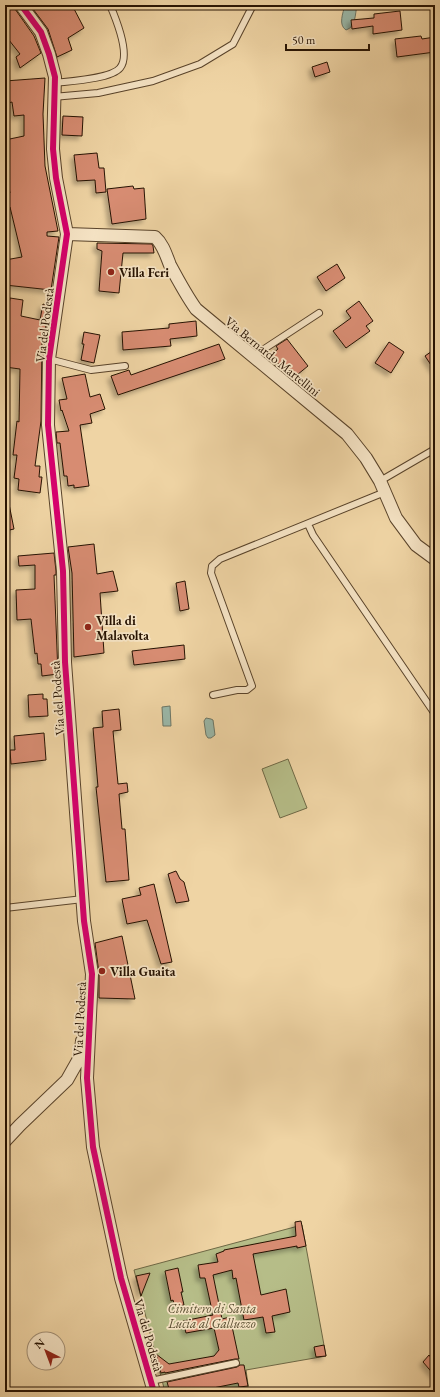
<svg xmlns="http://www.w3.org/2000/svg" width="440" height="1397" font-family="'EB Garamond',serif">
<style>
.green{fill:#b6bd88;stroke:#6e6845}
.water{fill:#9ab8a9;stroke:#6c7666}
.building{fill:#d78c72;stroke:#271302;filter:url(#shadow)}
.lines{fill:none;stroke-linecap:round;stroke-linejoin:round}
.lane-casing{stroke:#59432a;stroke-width:8}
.street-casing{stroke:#59432a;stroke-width:14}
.lane{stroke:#f5e3c4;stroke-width:6}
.street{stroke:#f5e3c4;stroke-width:12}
.cycleway-casing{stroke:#f5e3c4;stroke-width:8}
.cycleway{stroke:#d6006c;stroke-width:6}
.poi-dot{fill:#8f2418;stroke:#f5e3c4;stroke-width:1.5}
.labels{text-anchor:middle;stroke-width:3.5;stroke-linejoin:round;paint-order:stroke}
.poi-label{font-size:13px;font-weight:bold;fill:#271302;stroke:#f5e3c4;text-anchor:start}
.street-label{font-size:13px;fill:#271302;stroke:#f5e3c4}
.park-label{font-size:13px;font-style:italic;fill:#594e31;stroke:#f5e3c4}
</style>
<defs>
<filter id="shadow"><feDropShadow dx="-3.5" dy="3.5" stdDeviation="2" flood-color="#0004"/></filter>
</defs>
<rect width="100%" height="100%" fill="#efd4a4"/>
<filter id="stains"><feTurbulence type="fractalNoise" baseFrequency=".005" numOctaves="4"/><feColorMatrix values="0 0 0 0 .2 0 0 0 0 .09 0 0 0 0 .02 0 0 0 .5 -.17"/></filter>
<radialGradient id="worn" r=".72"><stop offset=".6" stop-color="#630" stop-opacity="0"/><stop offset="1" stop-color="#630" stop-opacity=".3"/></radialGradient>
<path class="green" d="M288,759L307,808L280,818L262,769Z
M302,1225L326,1356L246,1370L249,1392H165L134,1270Z"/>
<path class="water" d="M345,5H357C355,14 356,27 346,30C338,25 343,13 345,5Z
M170,706L171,726H163L162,707Z
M206,718L211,719L213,720L215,735L211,738H208L206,735L204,721Z"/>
<path class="building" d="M5,5H14L15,9L34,36L41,53L20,68L16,57L20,54L5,35Z
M30,5H72L84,28L68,38L72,50L57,57L48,29Z
M400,11L402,30L373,34V26L352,29L351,20L374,18V14Z
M421,36L422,39L435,37V52L397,57L395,39Z
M327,62L330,72L315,77L312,67Z
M45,78L43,114L45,166L58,231L47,232V236L59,237L51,290L5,285V260L22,257L10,207L5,208V195L10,193L5,170V140L24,136V115L14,116L12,102L5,104V81Z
M63,116L83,117L82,136L62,135Z
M97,153L99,168H104L106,192L96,193L95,180L77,181L74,155Z
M133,186L134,189L144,188L146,219L112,224L107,189Z
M97,243L152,244L153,246L154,253H123L119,293L99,291L102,251L97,249Z
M337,264L345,278L326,291L317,277Z
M10,298L23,300L21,316L40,320L43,304L49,306L44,338L42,339L41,421L35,466H40L39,477H42L40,493L18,490L19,479L14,478L17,455H13L17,421L19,422L20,369L5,367V335Z
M359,301L373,321L366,326L370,331L346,348L333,331L351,318L346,311Z
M196,321L197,336L170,339L171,346L123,350L122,332L169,328V324Z
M84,332L100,335L94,363L81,360L84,344H82Z
M287,339L308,366L292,379L287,374L271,355L278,349L276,346Z
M389,342L404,352L391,373L375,363Z
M219,344L225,359L118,395L111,376L129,370L131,375Z
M435,349V371L425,356Z
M85,374L90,397L100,394L105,409L90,414L92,423L80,425L89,486L74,488V485L68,486L67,476H64L60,443H57L56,432L69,431L62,410L61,411L59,400L67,399L62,378Z
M9,504L14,529L5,531V505Z
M94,544L97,574L113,571L118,591L100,593L104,653L74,657L72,573L68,547Z
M54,553L56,571V575H54L58,674L42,676L41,664H38L37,653L35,654L31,619L17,620L16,590L35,589V565L19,566L18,556Z
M185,581L189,609L180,611L176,583Z
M184,645L185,659L134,665L132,651Z
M43,694V699H47L48,716L29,717L28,695Z
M119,709L121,730L113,731L118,784L127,783L128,792L119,794L122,829H125L129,880L106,882L96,787H98L93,728L103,727L102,711Z
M44,733L46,760L11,764L10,750H15L14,736Z
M176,871L180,879L184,882L189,901L176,903L168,874Z
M154,884L172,962L161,964L147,920L127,924L122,899L141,895L139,888Z
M122,936L135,999L99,998V973L95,943Z
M301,1221L306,1246L297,1248V1246L253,1254L261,1295L286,1289L290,1312L272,1316L275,1332L266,1333L263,1317L244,1320L236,1278L233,1279L232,1270L213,1275L222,1319L230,1317L239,1359H235L165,1373V1372L161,1373L156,1354L169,1364L214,1356L219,1350L214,1328L186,1333L183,1321L213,1315L205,1278H200L198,1265L218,1262L216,1254L224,1251V1250L296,1236L295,1222Z
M178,1268L183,1292H181L184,1305L175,1307L173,1300L171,1301L165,1271Z
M150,1273L141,1296L136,1276Z
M324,1345L326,1356L316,1357L314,1347Z
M429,1355L435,1363V1376L423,1362Z
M240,1365H244L248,1386L239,1387L238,1383L193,1392H170L167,1382L237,1367Z"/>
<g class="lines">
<g class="lane-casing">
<path id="lane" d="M54,83C70,81 111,79 120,68C131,55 116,19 110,5
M53,97L98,93L153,81L200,64L233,44L253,5
M252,357L319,313
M49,359L91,370L125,366
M380,481L435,449
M308,524L313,535L435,714
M213,695L237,690H247L252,686L211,573L212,566L220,559L385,492
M5,908L83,899
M151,1381L236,1363"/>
</g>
<g class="street-casing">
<path id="street" d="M21,5L41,32L49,54L55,77L53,149L56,178L67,234L49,359L48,425L63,571L65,662L84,921L92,974L87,1078L93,1147L121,1278L154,1392
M67,234L155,237C163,244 166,255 170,265C178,280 186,295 196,309L347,434L366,458L380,481L396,518L416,545L435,559
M5,1141L20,1125L67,1080L80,1057L82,1041"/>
</g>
<use href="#lane" class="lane"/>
<use href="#street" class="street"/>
<g class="cycleway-casing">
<path id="cycleway" d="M21,5L41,32L49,54L55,77L53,149L56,178L67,234L49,359L48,425L63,571L65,662L84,921L92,974L87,1078L93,1147L121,1278L154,1392"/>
</g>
<use href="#cycleway" class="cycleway"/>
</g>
<g class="poi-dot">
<circle cx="111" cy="272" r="4"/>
<circle cx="88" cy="627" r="4"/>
<circle cx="102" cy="971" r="4"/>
</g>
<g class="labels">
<g class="poi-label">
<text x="119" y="277">Villa Feri</text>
<text x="96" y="625">Villa di<tspan x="96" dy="15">Malavolta</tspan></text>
<text x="110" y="976">Villa Guaita</text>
</g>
<g class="street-label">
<text transform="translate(44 325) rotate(-83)" y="5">Via del Podestà</text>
<text transform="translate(273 356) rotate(39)" y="5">Via Bernardo Martellini</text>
<text transform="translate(57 698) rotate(-94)" y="5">Via del Podestà</text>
<text transform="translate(79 1019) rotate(-87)" y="5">Via del Podestà</text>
<text transform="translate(149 1335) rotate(74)" y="5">Via del Podestà</text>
</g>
<g class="park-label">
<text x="212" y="1313">Cimitero di Santa<tspan x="212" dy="15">Lucia al Galluzzo</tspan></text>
</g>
</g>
<rect width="440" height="1397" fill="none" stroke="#efd4a4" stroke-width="20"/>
<rect x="6" y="6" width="428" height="1385" fill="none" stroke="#271302" stroke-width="2"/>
<rect x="10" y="10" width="420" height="1377" fill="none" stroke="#271302"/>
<g transform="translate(46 1351) rotate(318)"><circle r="19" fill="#f5e3c4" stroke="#a39076"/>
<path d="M0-3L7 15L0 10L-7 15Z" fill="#8f2418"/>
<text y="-6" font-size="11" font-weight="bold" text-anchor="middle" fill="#271302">N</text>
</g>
<path d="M286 44v6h83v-6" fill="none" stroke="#271302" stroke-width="2"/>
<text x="292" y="44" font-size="12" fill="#271302" stroke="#f5e3c4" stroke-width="3" paint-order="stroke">50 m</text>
<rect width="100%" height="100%" filter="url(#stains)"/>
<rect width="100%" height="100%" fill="url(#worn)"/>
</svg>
